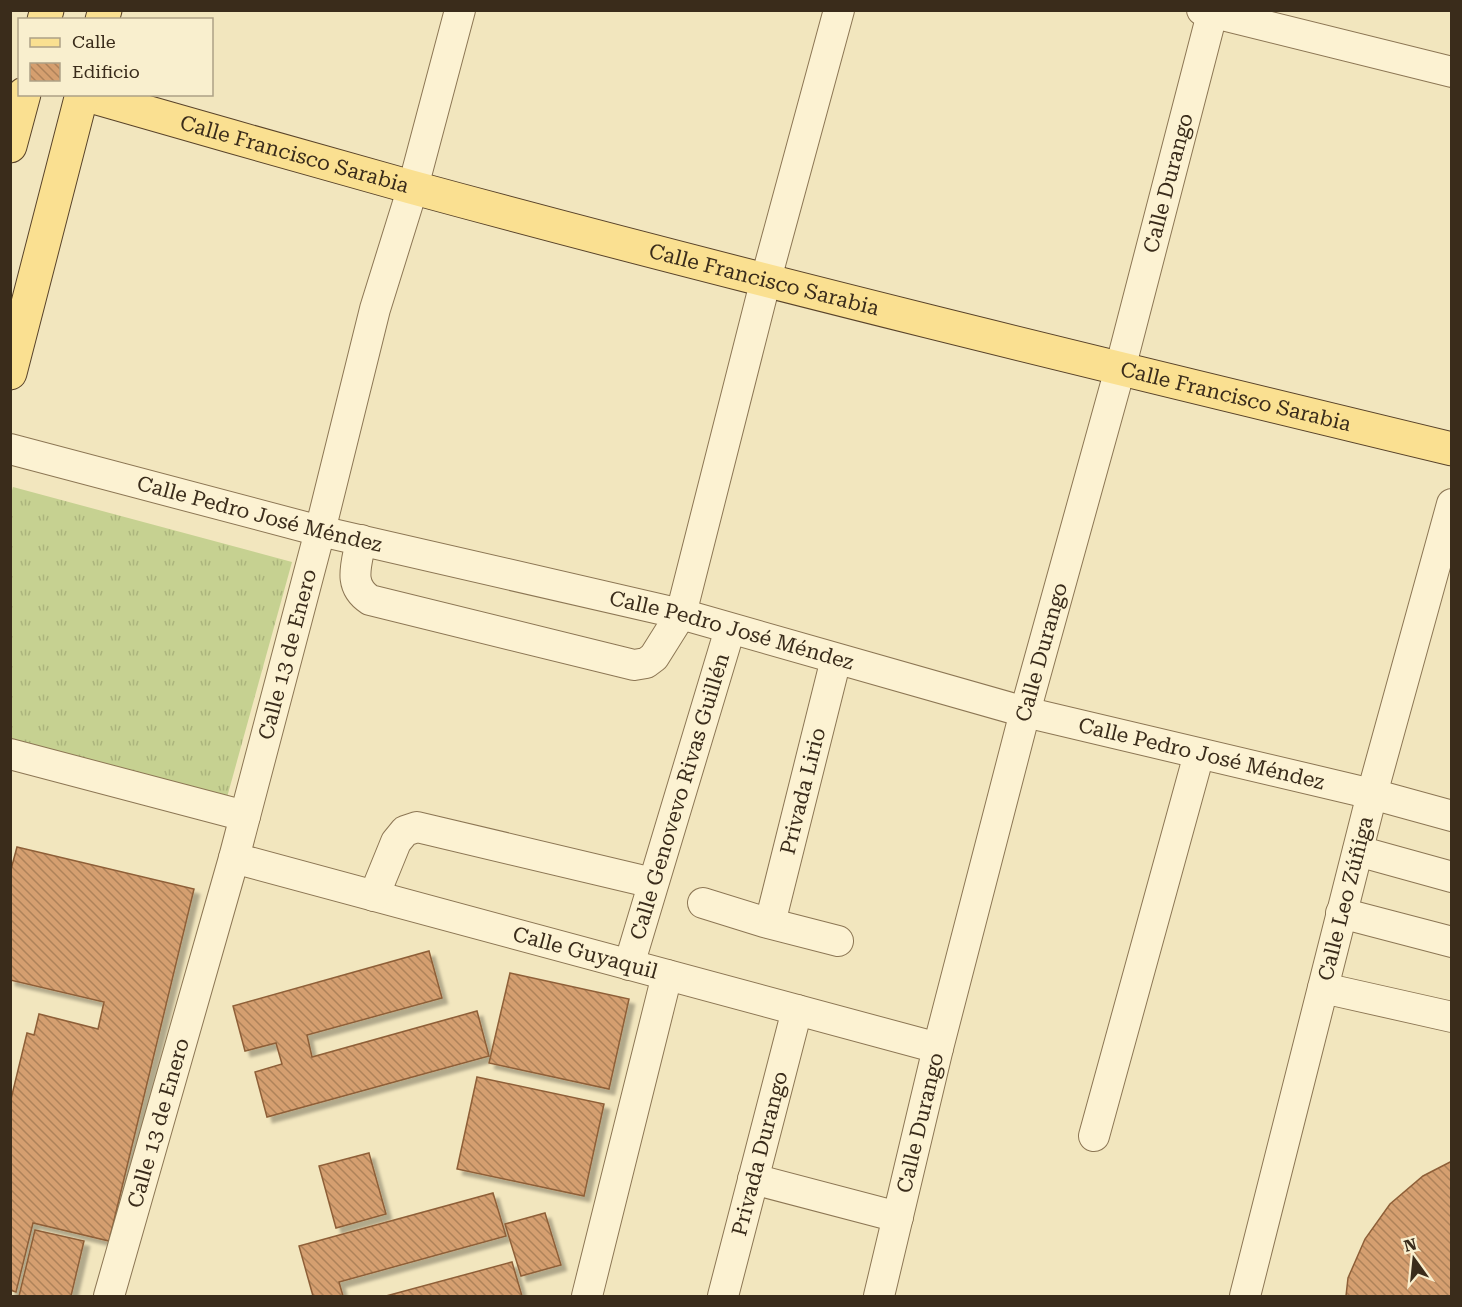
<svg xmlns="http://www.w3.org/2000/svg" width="1462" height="1307" font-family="'Roboto Serif',serif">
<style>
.grass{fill:url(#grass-tufts)}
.building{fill:url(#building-back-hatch);stroke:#8e5f38;stroke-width:1.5;filter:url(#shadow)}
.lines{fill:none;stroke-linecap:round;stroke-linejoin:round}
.minor-casing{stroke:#8c7654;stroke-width:32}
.major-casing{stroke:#59432a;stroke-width:35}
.minor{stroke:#fcf2d2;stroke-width:30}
.major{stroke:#fae091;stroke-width:33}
.labels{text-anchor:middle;stroke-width:6;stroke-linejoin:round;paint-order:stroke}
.street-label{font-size:21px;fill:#3a2c1b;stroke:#f9efce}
</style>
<defs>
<pattern id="grass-tufts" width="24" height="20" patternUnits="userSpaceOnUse" patternTransform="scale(1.5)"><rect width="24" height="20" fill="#c6d191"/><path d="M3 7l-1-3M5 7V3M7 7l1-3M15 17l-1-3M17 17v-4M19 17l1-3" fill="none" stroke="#abb47c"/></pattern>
<pattern id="building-back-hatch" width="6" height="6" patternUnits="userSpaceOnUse" patternTransform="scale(1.5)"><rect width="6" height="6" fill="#d59f6f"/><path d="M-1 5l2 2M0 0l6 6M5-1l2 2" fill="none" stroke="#ae825a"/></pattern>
<filter id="shadow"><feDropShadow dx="5.5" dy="5.5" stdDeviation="1.5" flood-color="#0004"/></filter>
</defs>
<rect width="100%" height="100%" fill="#f2e6be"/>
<path class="grass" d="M13,487L292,562L226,801L11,744L10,497Z"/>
<path class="building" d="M17,847L194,889L109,1241L33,1223L16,1292L10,1290V1103L27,1033L34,1035L39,1014L98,1029L104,1002L10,980V873Z
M429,951L442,998L307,1035L312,1057L477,1011L489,1056L267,1117L255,1072L282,1064L276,1043L245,1051L233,1006Z
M510,973L629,999L609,1089L489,1063Z
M477,1077L604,1104L584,1196L457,1169Z
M369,1153L386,1214L336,1228L319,1166Z
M1452,1161V1296H1346L1348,1278L1365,1239L1390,1204L1423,1176Z
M493,1193L506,1236L339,1282L343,1296H313L299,1246Z
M545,1213L561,1265L521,1276L505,1224Z
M35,1230L84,1241L71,1296H19Z
M512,1262L522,1296H386Z"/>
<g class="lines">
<g class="minor-casing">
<g id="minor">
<path d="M1202,10L1452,72"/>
<path id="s1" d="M10,449L320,531L681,614L1025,712L1372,794L1452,816"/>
<path d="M361,540C357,564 347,585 370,600L634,665L646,663L654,657L681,614L766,279L839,10"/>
<path d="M10,754L245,816"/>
<path d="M1358,851L1452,877"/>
<path id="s2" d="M234,858L938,1048"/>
<path d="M374,896L396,842L405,831L417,827L653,883"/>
<path d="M703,903L764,922L838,941"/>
<path d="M1341,913L1452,942"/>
<path id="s3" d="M770,923L836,659"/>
<path id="s4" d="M629,965L730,629"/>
<path d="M1323,988L1452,1017"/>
<path d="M1094,1136L1199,754"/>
<path d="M753,1179L898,1217"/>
<path id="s5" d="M109,1296L234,858L320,531L375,309L413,187L460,10"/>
<path d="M587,1296L667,975"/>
<path id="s6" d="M723,1296L797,1010"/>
<path id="s7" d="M879,1296L938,1048L1025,712L1120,369L1213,10"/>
<path id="s8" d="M1245,1296L1372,794L1452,504"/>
</g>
</g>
<g class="major-casing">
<g id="major">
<path d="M44,20L47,10"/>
<path d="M102,20L105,10"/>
<path id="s9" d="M83,94C192,125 302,157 411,187C756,281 1104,365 1452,449"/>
<path d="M10,146L24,94"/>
<path d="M10,373L82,94"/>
</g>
</g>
<use href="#minor" class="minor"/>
<use href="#major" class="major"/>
</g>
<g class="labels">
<g class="street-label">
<text dy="7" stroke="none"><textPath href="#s9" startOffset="220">Calle Francisco Sarabia</textPath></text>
<text dy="7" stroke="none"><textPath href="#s7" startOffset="1150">Calle Durango</textPath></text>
<text dy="7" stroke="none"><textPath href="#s9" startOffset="706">Calle Francisco Sarabia</textPath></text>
<text dy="7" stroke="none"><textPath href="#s9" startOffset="1192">Calle Francisco Sarabia</textPath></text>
<text dy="7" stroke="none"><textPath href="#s1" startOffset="258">Calle Pedro José Méndez</textPath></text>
<text dy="7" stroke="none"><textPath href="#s1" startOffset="744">Calle Pedro José Méndez</textPath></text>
<text dy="7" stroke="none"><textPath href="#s7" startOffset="664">Calle Durango</textPath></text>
<text dy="7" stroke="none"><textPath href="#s5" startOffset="666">Calle 13 de Enero</textPath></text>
<text dy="7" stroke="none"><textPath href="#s1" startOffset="1230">Calle Pedro José Méndez</textPath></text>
<text dy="7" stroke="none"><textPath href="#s3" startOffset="136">Privada Lirio</textPath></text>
<text dy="7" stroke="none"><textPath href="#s4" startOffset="176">Calle Genovevo Rivas Guillén</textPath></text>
<text dy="7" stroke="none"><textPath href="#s8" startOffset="410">Calle Leo Zúñiga</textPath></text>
<text dy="7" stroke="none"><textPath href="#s2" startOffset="364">Calle Guyaquil</textPath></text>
<text dy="7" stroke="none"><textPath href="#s5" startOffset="180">Calle 13 de Enero</textPath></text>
<text dy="7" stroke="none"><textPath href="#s7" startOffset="178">Calle Durango</textPath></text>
<text dy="7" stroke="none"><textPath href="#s6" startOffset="147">Privada Durango</textPath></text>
</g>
</g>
<rect width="1462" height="1307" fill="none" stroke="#3a2c1b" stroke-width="24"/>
<rect x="18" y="18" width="195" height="78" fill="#f9efce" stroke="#ada186" stroke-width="1.5"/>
<rect x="30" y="38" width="30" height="9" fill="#fae091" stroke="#ada186" stroke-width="1.5"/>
<text x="72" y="48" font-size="18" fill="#3a2c1b">Calle</text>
<rect x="30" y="63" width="30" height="18" fill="url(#building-back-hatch)" stroke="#ada186" stroke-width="1.5"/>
<text x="72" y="78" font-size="18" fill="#3a2c1b">Edificio</text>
<g transform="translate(1414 1259) rotate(345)" stroke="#f9efce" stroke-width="4.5" paint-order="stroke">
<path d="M0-4.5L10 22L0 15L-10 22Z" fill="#3a2c1b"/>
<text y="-9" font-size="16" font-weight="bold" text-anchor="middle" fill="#3a2c1b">N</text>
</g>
</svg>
